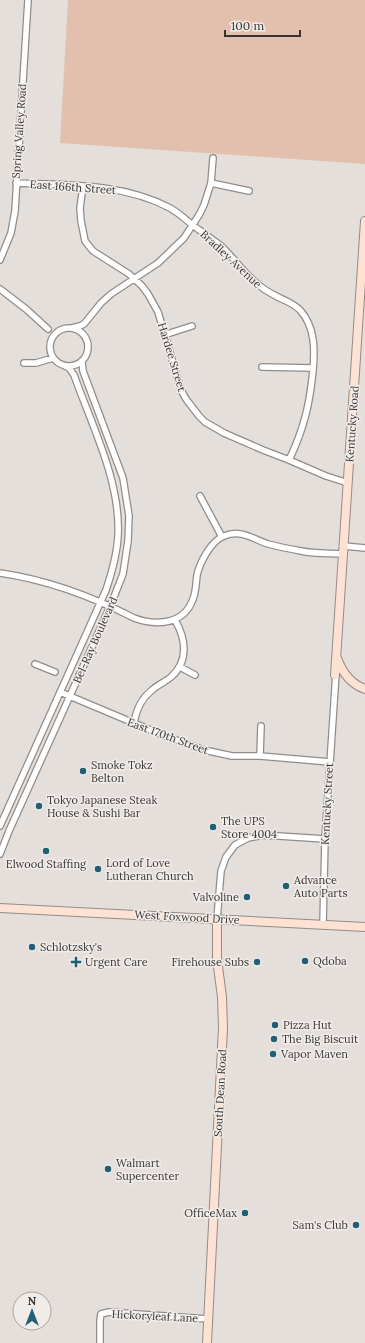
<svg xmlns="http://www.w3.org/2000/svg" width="365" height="1343" font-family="Lora,serif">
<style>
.green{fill:#e2c0ad}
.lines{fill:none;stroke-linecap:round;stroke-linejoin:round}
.street-casing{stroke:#928c89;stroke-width:8}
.secondary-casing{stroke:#928c89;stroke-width:10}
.street{stroke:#fff;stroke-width:5.5}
.secondary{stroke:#fde2d3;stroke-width:8}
.poi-dot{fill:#205f75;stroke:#f2ece9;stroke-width:1.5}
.labels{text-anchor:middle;stroke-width:3;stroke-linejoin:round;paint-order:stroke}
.street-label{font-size:11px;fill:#373534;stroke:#f2ece9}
.poi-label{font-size:11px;fill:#373534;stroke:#f2ece9;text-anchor:start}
</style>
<rect width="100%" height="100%" fill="#e5dfdb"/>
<path class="green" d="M68,0H365V164L60,143Z"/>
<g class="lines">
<g class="street-casing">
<path id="street" d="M16,183C68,185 123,183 170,208C179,213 186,220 194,226C203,233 212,239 221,246C232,256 241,269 252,279C258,285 266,291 274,295C283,300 292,302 300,310C315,327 315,349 313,370C310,403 304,429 289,460
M211,183L249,191
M83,186L80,208L81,221L85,241L93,251L129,274L142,286L148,294L158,312L181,390L186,399L199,416L205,422L224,433L263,450L289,460L326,476L348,483
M0,260L11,233L15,211L28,0
M0,289L26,309L48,329
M50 347a19 19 0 1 1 38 0a19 19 0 1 1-38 0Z
M72,328L80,326L84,324L101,303L111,294L158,263L184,238L199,215L204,205L211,183L213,158
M164,335L192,326
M24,363H36L53,358
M262,367L313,368
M200,496L222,537
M344,546L365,548
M0,573C48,580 91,596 134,618C156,626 184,625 193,599C196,592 196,583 197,575C200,562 211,541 224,536C241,529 253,539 268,544C279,547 290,549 301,551C315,554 330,553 344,554
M35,664L55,672
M180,667L195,675
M60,692L160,734L204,750L232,756H260L330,762
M134,723C136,711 141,699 151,691C157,685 165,682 171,677C189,661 186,639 175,620
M260,756L261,726
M0,826L106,590C112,572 117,555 118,536C121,482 92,426 74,375L69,368L65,366
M0,854L9,831L110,607L123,574L128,541L129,516L123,478L83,371L82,362
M217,919L221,871L226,857L235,845L248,838L263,835L325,839
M323,924L325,839L336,673
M100,1343V1320L101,1314L109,1312L208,1319"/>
</g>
<g class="secondary-casing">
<path id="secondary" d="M337,658C342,672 351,684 365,689
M335,675L365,221
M0,908L365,927
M207,1343L223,1028L222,997L217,959V919"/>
</g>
<use href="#street" class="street"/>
<use href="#secondary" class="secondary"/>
</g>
<g class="poi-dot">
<circle cx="83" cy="771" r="4"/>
<circle cx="39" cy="806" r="4"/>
<circle cx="213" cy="827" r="4"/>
<circle cx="46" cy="851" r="4"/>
<circle cx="98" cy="869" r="4"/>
<circle cx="286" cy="886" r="4"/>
<circle cx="247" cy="897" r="4"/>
<circle cx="32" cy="947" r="4"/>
<circle cx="305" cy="961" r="4"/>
<path d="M74 956h4v4h4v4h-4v4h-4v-4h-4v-4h4z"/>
<circle cx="257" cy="962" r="4"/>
<circle cx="275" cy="1025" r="4"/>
<circle cx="274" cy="1039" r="4"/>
<circle cx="273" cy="1054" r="4"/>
<circle cx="108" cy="1169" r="4"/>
<circle cx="245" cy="1213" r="4"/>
<circle cx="356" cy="1225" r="4"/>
</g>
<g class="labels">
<g class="street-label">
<text transform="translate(19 131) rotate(-86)" y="4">Spring Valley Road</text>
<text transform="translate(73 187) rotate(4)" y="4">East 166th Street</text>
<text transform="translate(231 259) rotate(43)" y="4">Bradley Avenue</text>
<text transform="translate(172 357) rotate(73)" y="4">Hardee Street</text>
<text transform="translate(352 424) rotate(-86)" y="4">Kentucky Road</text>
<text transform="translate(95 640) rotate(-66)" y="4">Bel-Ray Boulevard</text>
<text transform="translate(168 736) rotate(20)" y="4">East 170th Street</text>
<text transform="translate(327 804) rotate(-87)" y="4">Kentucky Street</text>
<text transform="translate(187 917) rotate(3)" y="4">West Foxwood Drive</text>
<text transform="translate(220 1093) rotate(-87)" y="4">South Dean Road</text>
<text transform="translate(155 1316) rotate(3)" y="4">Hickoryleaf Lane</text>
</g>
<g class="poi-label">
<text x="91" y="769">Smoke Tokz<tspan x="91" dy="13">Belton</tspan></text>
<text x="47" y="804">Tokyo Japanese Steak<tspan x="47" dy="13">House &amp; Sushi Bar</tspan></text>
<text x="221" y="825">The UPS<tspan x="221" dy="13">Store 4004</tspan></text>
<text x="106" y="867">Lord of Love<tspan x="106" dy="13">Lutheran Church</tspan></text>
<text x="46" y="868" text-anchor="middle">Elwood Staffing</text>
<text x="294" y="884">Advance<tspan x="294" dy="13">Auto Parts</tspan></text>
<text x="239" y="901" text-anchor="end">Valvoline</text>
<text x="40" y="951">Schlotzsky's</text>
<text x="313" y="965">Qdoba</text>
<text x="85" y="966">Urgent Care</text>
<text x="249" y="966" text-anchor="end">Firehouse Subs</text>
<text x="283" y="1029">Pizza Hut</text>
<text x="282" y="1043">The Big Biscuit</text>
<text x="281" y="1058">Vapor Maven</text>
<text x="116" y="1167">Walmart<tspan x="116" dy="13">Supercenter</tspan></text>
<text x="237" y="1217" text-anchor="end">OfficeMax</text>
<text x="348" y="1229" text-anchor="end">Sam's Club</text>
</g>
</g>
<g transform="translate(32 1311)"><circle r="19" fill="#f2ece9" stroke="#a7a3a1"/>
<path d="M0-3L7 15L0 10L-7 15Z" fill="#205f75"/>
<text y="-6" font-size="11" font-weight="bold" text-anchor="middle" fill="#373534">N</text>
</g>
<path d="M225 30v6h75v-6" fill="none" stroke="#373534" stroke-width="2"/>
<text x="231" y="30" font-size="12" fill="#373534" stroke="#f2ece9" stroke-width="3" paint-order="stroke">100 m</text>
</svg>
